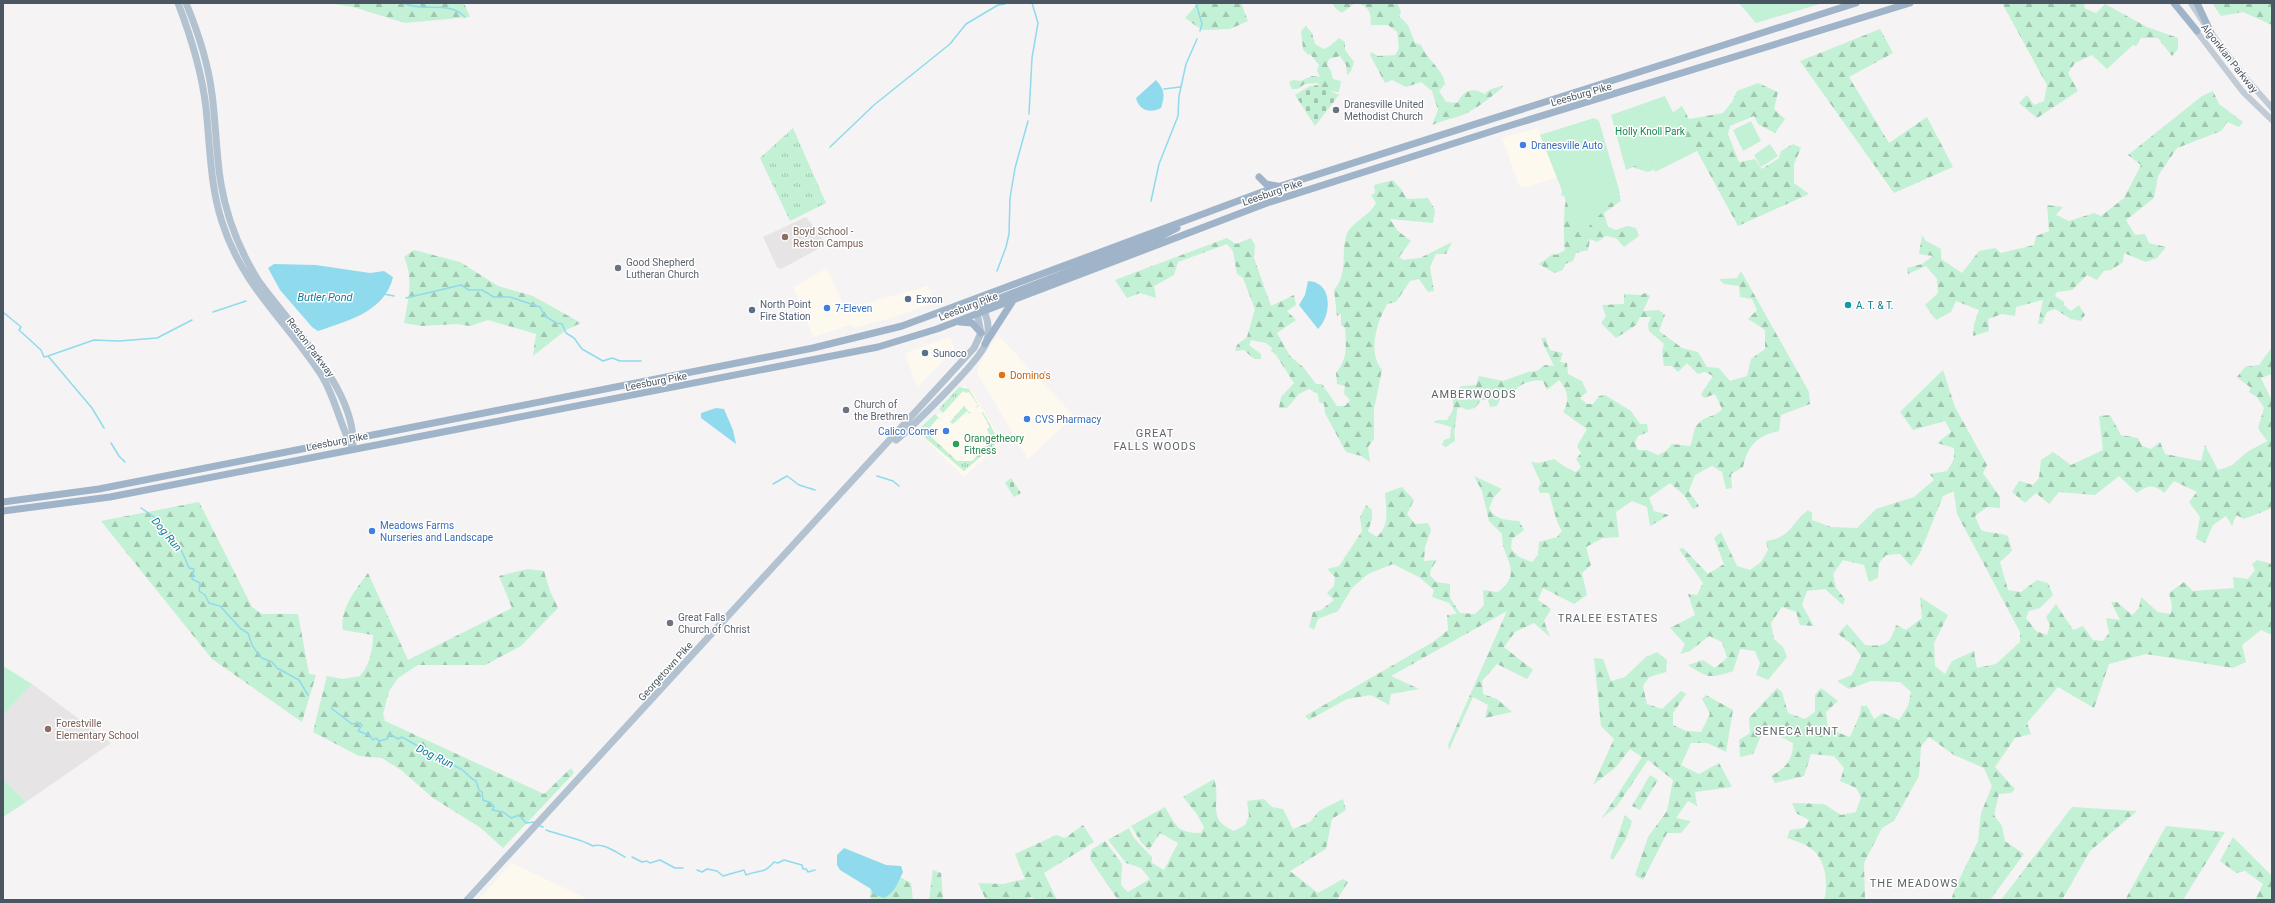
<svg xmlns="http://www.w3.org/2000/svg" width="2275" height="903" font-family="Roboto,sans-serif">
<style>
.commercial{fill:#fdf9ef}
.education{fill:#e6e4e5}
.grass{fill:url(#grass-tufts)}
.forest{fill:url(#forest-firs)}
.cemetery{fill:url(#cemetery-stones)}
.park{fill:#c3f1d5}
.water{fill:#90daee}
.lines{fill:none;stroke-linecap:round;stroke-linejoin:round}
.stream{stroke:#90daee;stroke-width:1.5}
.secondary{stroke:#c1cbd6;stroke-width:6}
.primary{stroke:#b3c2d1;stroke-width:7}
.trunk{stroke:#9fb4c9;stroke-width:7}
.worship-dot{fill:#6b7280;stroke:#fff;stroke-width:1.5}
.shop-dot{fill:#3f7fe0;stroke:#fff;stroke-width:1.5}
.education-dot{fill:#8d6e63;stroke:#fff;stroke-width:1.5}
.service-dot{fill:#5c6f8a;stroke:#fff;stroke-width:1.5}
.culture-dot{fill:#0f9aa8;stroke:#fff;stroke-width:1.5}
.food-dot{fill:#e8710a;stroke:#fff;stroke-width:1.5}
.leisure-dot{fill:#2e9e5b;stroke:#fff;stroke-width:1.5}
.labels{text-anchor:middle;stroke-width:3;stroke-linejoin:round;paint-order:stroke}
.street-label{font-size:10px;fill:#4a5661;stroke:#fff}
.worship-label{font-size:10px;fill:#5b616d;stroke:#fff;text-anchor:start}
.park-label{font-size:10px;fill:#17864f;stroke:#fff}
.shop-label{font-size:10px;fill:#366cbe;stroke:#fff;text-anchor:start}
.education-label{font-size:10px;fill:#785e54;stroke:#fff;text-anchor:start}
.service-label{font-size:10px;fill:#4e5e75;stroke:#fff;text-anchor:start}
.culture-label{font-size:10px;fill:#0d838f;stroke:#fff;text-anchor:start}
.food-label{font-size:10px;fill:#c56008;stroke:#fff;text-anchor:start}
.leisure-label{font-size:10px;fill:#27864d;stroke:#fff;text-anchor:start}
.water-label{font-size:11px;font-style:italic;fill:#0c7c9b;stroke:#fff}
.neighbourhood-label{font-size:11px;letter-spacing:1px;fill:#5f6368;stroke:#fff}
</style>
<defs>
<pattern id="grass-tufts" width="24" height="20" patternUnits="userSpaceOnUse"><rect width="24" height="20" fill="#c3f1d5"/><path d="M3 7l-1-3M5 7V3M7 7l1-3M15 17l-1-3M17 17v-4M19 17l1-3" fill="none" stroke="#a0c6b0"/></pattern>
<pattern id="forest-firs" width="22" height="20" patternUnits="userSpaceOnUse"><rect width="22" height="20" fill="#c3f1d5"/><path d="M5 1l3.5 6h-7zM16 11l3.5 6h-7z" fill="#a0c6b0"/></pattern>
<pattern id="cemetery-stones" width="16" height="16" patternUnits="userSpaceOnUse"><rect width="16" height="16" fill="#c3f1d5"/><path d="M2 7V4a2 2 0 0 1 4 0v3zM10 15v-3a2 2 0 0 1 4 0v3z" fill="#a0c6b0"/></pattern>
</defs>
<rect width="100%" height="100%" fill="#f5f3f3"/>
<path class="commercial" d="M1538,128L1557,178L1520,188L1502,138Z
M827,268L845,309L928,286L934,303L891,318L853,328L851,325L813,337L793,287Z
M998,335L1074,416L1028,459L977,373L978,366Z
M950,337L955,350L917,387L905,353Z
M964,385L973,392L1002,442L964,477L917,432L939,414Z
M512,863L579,895L590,900H478Z"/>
<path class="education" d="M806,217L827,244L781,269L777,267L763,237Z
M32,684L111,743L26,802L3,779V715Z"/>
<path class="grass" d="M793,128L826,203L790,221L760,158Z
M959,387L969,389L979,406L975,408L978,405L969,392L966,393L963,391L943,413L939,409Z
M964,406L969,412H971L969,414L967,411L953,424L950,422Z
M983,412L999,441L964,471L917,431L935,414L941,420L938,418L926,432L957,461H972L992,441L987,429L990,427L982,413L979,414Z"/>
<path class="forest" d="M329,3H464L470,17L405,23L353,7Z
M1198,3H1241L1248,21L1230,29L1202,30L1185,18Z
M1332,3H1397L1401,12L1399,16L1408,25L1415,43L1421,45C1426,59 1444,70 1445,84L1439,91L1446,102L1457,103C1464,90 1473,87 1484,94L1491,89L1503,86L1502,88C1491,97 1480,106 1467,113C1457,118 1443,120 1432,125L1438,110L1432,91L1421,82L1406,87L1392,80L1385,83L1370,55L1371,52L1378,56L1395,55L1399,48L1397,32L1388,25H1371C1371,12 1369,5 1355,3L1342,13L1336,9Z
M2002,3H2085L2084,8L2096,13L2105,4L2147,27L2178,38V49L2172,56L2158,38H2141L2136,46L2133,45L2107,69L2092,55L2075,63L2068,73L2078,91L2037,118L2019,103L2027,95L2034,105L2044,101L2047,85Z
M2212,3H2272V25L2243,12L2221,16Z
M1306,26L1312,33L1315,44L1324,49L1330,46L1339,38L1345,42V50L1354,62L1351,71L1347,75L1346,65L1340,56L1329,59L1327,65L1331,71L1333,79L1341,81L1339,92L1324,90L1317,83L1305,84L1297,89H1292L1289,82L1293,80L1300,81L1312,76L1320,77L1317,71L1319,65L1310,54L1308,55L1303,49L1301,31Z
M1880,29L1893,53L1849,77L1889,143L1927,117L1953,167L1894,193L1800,61Z
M1758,83L1778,92L1774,109L1785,119L1775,133L1758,124L1754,116L1730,126L1728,134L1739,162L1755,159L1762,169L1779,158L1781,151L1793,144L1801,148L1794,164V183L1809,194L1738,226L1697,151L1648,172L1628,166L1671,114L1682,106L1689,119L1723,113L1732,102L1737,91Z
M2213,91L2219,104L2243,122L2239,127L2227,122L2221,131L2177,148L2158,176L2154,198L2126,220L2135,235L2145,234L2149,243L2166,247L2157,258L2146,262L2124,253L2123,262L2111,270L2104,271L2097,280L2087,275L2072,290L2057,292L2055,296L2064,302V305L2071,311L2079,305L2085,315L2081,321L2071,319L2055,309L2047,312L2042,324H2038L2043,300L2016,307L2015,316L2002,314L1988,319L1989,331L1973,336L1974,324L1979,310L1956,301L1951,312L1936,320L1925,305L1938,293L1937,279L1926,266L1908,274L1907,268L1922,264L1933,256L1919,254L1922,235L1926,241L1941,249V259L1962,273L1979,251L1995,248L2001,253L2034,245L2036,236L2049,231L2047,205L2063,207L2056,215L2069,221L2094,213L2101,216L2124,198L2141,165L2128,155L2202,96Z
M1603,142L1621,201L1604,213L1608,227L1616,230L1627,226L1636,228L1639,236L1624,247L1616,238L1606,236L1597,242L1590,239L1588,250L1576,253L1573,261L1565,264L1563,270L1554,273L1539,264L1553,254L1556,255L1565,250C1563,241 1564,205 1566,197L1561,195L1563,189Z
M1393,180L1401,189L1407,199L1428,198L1435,210L1433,223L1390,219L1398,231L1411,241L1399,257L1403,260L1420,258L1452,242L1446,254H1436L1430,267L1434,291L1428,292L1419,279L1410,281L1396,302L1387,304C1377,323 1367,351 1382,370L1374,409V439L1368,447L1370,462L1361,456L1346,452L1325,413L1324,404L1319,402L1318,394L1309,389L1299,394L1287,408H1279L1281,397L1294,383L1276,355L1271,351L1272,348L1266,343L1251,340L1249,345L1261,354V359H1254L1244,350L1235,351L1237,345L1247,337L1255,309L1243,278L1237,274L1233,251L1227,244L1178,262L1174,275L1154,286L1156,298L1140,293L1127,298L1115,280L1227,238L1236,244L1251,238L1255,245L1254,258L1271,306L1294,295L1296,305L1287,311L1296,320L1277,333L1290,356L1304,368L1316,384H1322L1337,406H1345L1350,400L1344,394L1345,386L1337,384L1336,373C1348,359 1346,346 1345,328L1341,325V314L1337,316L1334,290C1348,274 1341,255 1346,236C1351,222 1370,216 1376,203L1371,195L1375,193L1374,185Z
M414,250L460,262L498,286L533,296L581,323L566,330L533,356L536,334L488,320L470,326L456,324L421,326L404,323C408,300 414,279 404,257Z
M1741,271L1809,392L1810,404L1781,415L1779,431C1757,436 1748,445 1743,467L1731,474L1732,488L1726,489L1722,472L1712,466L1695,475L1689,491L1699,506L1693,509L1684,495L1670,483L1649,498L1654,511L1669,515L1650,526L1647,507L1632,501L1616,512L1619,537L1603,538L1586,547L1591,565L1582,573L1587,595L1574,604L1543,588L1538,600L1551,609L1544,621L1550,637L1534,623L1515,632L1504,647L1533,670L1527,679L1497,664L1482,681L1483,694L1497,699L1512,712L1485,718L1488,705L1473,697L1449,750L1448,745L1507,611L1391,676L1419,689L1391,694L1389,705L1371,695L1347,699L1309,720L1305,716L1433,642L1448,630L1447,615L1457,614L1449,603L1432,597L1434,590L1419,577L1393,564L1368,574L1352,588L1338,611L1318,619L1314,630L1309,627L1313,612L1321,610L1334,600L1327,593L1334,586L1335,577L1327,569L1339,566L1362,531L1360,517L1366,505L1372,510V519L1368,531L1377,537C1390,525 1386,510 1385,493L1402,487L1414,500L1407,514L1415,524L1428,523L1431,530L1425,547L1424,561L1437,560L1431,569L1430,575L1436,582L1450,584V598L1460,613L1475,614L1484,605L1483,590L1498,592C1525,571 1501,559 1502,534L1489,521L1482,491L1474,476L1502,489L1494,497L1489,508C1495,520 1507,520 1519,521L1524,530L1512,539L1511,549L1519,557L1532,562L1538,555L1539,542L1557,537L1562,531C1555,520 1553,506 1549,493H1540L1538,488L1541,483L1531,462L1539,463L1554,459L1565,467L1576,472L1581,467L1576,459L1581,453L1577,446L1587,429L1563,412C1570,402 1568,390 1559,380L1547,390L1543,381C1529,379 1517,385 1510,397L1502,395L1497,406L1490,407L1488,400H1481L1475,408L1467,410L1461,407L1457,409C1457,421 1453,429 1455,441L1446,447L1442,445L1444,440L1450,438L1451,427L1434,422L1437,420H1447L1453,410V398L1461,386L1476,385L1479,376L1503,381L1528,372L1537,371L1545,365L1554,366L1541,339L1545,337L1550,350L1563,353L1560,362L1567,363L1568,374L1582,381L1587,392L1580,398L1587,404H1593L1599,396L1605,395L1631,411L1640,424H1647L1648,432L1638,436L1635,443L1638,450H1646L1658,455L1666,451L1672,444L1690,446C1694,438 1692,428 1700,422C1707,415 1716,417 1722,409L1715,394L1704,398L1701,394L1713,376L1705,372L1698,374L1687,363L1678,372L1672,366H1664L1662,352L1664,344L1649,331L1648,324L1651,317H1640L1636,325L1616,338L1601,323L1606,316L1602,305L1624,304V294L1641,295L1645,293L1650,296L1643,311L1659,310L1665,315L1659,331L1682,348L1698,352L1707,367L1719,368L1730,381L1747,376L1751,359L1765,349V330L1748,319L1757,310L1752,299L1740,297L1739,286L1724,284L1719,279L1737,278Z
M2272,347V374L2261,378L2272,401V508L2244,519L2236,515L2232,526L2226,516L2213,525L2205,543L2196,539L2200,517L2189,502L2197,492L2174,481L2164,493C2154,484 2147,485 2137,493L2119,476L2095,495L2059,492L2049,504L2036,493L2025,503L2012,492L2019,481L2033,485L2039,478L2041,460L2053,452L2071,465L2103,450L2099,416L2110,415L2121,435L2138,438L2142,446L2151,449L2160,442L2165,454L2201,461L2205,445L2218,470L2231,466L2247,452L2267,441L2258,428L2264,408L2257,397L2249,392L2251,388L2237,377L2245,367L2259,365Z
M1943,370L1955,407L1987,465L1983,473L2000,497V508L1987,507L1975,516L1981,530C1991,534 1999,532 2008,536L2012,551L2000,562L2008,590L2021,592L2037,580L2048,583L2053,595L2040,608L2029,611L2026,618L2036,631L2047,635L2050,625L2046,617L2056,604L2073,630L2083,626L2093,640L2103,641L2109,633L2106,618L2120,620L2111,602H2117L2132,615L2139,608L2141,597L2158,612L2171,614L2172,606L2169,593L2184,582L2193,591L2234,588L2233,577L2248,579L2255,570L2252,564L2257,560L2272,564V635L2261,630L2242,645L2246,662L2233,668L2146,654L2109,664L2094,708L2058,687L2027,723L2031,734L2015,738L1995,767L2015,789L2011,793L1999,794L1994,815L2002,826L2005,841L2024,854L1990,900H1951L1955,888L1978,841L1981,813L1992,786L1984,768L1954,755L1929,737L1921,746L1919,776L1894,821L1882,828L1864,863L1865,900H1824C1827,890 1826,883 1825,873C1820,849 1808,845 1787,838L1790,830L1804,828L1809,820L1796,813L1792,803L1824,804L1841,815L1856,812L1861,797L1856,788L1840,781L1844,768L1834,756L1811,754L1804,776L1775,783L1771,776C1785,768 1793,761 1793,743L1767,730L1762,734L1753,754L1740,757L1739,740L1750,733L1749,718L1777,688L1782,692L1788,713L1805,719L1815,712V695L1821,688L1838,701L1826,712L1828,729L1850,737L1860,714L1861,706H1867L1874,719L1883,713L1899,720L1908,706L1911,692L1900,682L1871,681L1849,689L1837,681L1852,675L1861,656L1854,646L1838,634L1847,624L1865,645C1885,647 1890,645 1896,625L1906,630L1922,618L1920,597L1948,615L1934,643L1935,666L1945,674L1952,661L1974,651L1977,668L1996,664L2020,642V632L1957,514L1954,491L1943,496L1920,553L1911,566L1900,554L1886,555L1879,563L1878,578L1869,582L1864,565L1843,560L1833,574L1836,588L1845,599L1843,605L1825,589L1807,591L1802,605L1814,626L1800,625L1796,612L1782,607L1771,623L1774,639L1783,647L1787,657L1768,680L1756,675L1760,663L1755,651L1740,649L1733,671C1710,679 1708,678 1688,665L1703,660L1715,668L1727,658L1722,642L1709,636L1690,651L1680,654L1685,644L1670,628L1695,615L1688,594L1697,595L1703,583L1679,549L1683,548L1708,574L1724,564L1714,538L1721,532L1737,566L1750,570L1761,562L1768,550L1766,541C1791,538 1791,523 1808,510L1812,513V520L1831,527L1857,528L1876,509L1914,497L1934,480L1930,474L1947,471L1954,459V448L1937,443L1951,432L1945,421L1913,430L1900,412Z
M199,502L252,607L262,614H298L309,674L316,675L302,722L212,659L101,521Z
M528,569L544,571L550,591L558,608L521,646L485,665H418L398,678L389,691L383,714L385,721L544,794L571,768L574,773L503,848L481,828L433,798L401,770L382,758L359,756L313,732L327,676L343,679L360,676C370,664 373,650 373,635L343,630C339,610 356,589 368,573L408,660L512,608L499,576Z
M1657,652L1667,660L1666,672L1649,677L1643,686L1647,704L1662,709L1681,691L1686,694L1673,713V725L1686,731L1701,732L1710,714L1702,699L1706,695L1733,710L1726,752L1707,743H1691L1681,765L1699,774L1719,763L1732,787L1695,792L1697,806L1688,801L1676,818L1691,821L1681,833H1667L1643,880L1635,875L1648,837L1667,811L1673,780L1648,760L1617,806L1602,818L1642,757L1630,749L1616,767L1593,785L1614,739L1601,726L1594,658L1603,659L1611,681L1625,677L1646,657Z
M1650,775L1658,780L1640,810L1632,806Z
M1214,779C1222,801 1205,819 1234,831L1245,825L1249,816L1247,801L1264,799L1272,807L1283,809L1293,829L1310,822L1319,811L1343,799L1346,810L1332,819L1326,849L1290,871L1318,893L1343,879L1348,882L1337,900H1118L1090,859L1091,850L1105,841L1122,864L1121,885L1128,892L1150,879L1141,868L1126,863L1108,840L1129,828L1134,838L1152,857V863L1164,870L1178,843L1160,833L1149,850L1141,842L1131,826L1165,807C1176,826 1177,833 1201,833L1204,827L1196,813L1183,797Z
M2072,807L2137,811L2090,851L2062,900H2001Z
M1625,815L1632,821L1626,839L1613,860L1610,858Z
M1083,825L1094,842L1044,873L1057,900H1034L1032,897L1025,900H986L978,883L1003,884L1025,879L1015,854L1056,835L1065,838Z
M2166,826L2225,832L2183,900H2125Z
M2233,837L2272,876V900H2255L2263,884L2245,871L2236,873L2220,861Z
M933,870L941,873L943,900H929Z
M900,877L911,883L913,900H876L870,898L871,884Z"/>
<path class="cemetery" d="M1318,85L1339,95L1315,126L1295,95L1310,86Z
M1011,478L1021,493L1014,497L1005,483Z"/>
<path class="park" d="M1739,3H1823L1756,23Z
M1665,96L1693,153L1655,172L1649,160L1626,170L1611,115Z
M1594,118L1599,121L1620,193L1580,236L1540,135Z
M1751,121L1761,141L1743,151L1733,130Z
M1770,144L1778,156L1761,167L1754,155Z
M3,666L32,684L3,715Z
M3,779L26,802L3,817Z"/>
<path class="water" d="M1156,80C1165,90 1165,95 1161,108C1150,114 1139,110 1136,98Z
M274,264L316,265L370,273L384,271L393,277C385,312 347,321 318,331L312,327L280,290L268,268Z
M1308,281C1333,282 1332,315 1318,329L1299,305L1305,295Z
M716,408L724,409L733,430L736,444L701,418V413Z
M844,848L886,865L901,866L903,872C898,882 895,893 884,898L873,894L871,889L840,870L837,865V855Z"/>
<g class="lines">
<path class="stream" d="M383,3H395
M403,3C425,13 448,0 465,17
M1196,3L1202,24L1200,31
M1164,89L1180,87
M1029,114L1032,58L1038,23L1032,3
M830,147L874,105L950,44L966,24L998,5L1005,4
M1151,201L1159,164L1178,116L1179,96L1186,64L1197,39
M997,271L1006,247L1009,234L1010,198L1015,168L1028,121
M384,294L394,296
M406,298L461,285L469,290H482L494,297H510L540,307L545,316L556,323L562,324L566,333L574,338L582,349L603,361L612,358L620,361H641
M3,312C4,313 20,326 21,327L19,330L41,350L44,357L48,356L92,408L104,428
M213,312L246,301
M48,356L94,340L119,341L157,338L192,320
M111,443L119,456L125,462
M877,476L893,481L899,486
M773,484L787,476L799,485L815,490
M141,508L157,519L166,534L180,547L189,568L194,569L192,579L200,583L199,591L205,595L209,603L220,606L241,629L248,633L252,645L258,654L262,658L272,662L277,668L299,680L308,695
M331,708L352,724L360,723L362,725L358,731L369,735L373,740L376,738L379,741L387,739L390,734L398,739L402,737C421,748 439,758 459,768C466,771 469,778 476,781L479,790L482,792L483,800L491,803L494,807L492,810L503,812L511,818L519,815L526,823L534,822
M540,826L543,827
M546,830C562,836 579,838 593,846C604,843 614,851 625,857
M632,857L642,862L647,861L650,863L660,860L675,868H683
M697,870L702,872L707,869L717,871L723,876L744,870L746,875C760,869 763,875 774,862L778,863L784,860L802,865L803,869H806L808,872L815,870"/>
<path class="secondary" d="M2191,3L2204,23
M2194,28L2243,92L2272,120
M2209,30L2244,76L2272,108"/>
<path class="primary" d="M178,3C191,37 202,72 206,108C210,146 210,185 222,222C243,288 287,321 322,376C336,399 340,426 353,449
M186,3C198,32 208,62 212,94C216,124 216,154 221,184C227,219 240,251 258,280C289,324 355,388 353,444
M896,440C913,426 980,361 986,343C991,327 987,312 976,300
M467,900L974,348L981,333L977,313"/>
<path class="trunk" d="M2174,3L2197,31
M2197,3L2211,33
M1259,177L1266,184L1277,186
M977,313L982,306L992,301L1161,236L1177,228
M960,322L972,323L981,333
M985,344L1014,299
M3,502L99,489L813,348L902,326L1262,192L1856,3
M3,511L110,497L878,347L937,329L1267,203L1502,128L1910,3"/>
</g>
<g class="worship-dot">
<circle cx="1336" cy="110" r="4"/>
<circle cx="618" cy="268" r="4"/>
<circle cx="846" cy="410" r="4"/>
<circle cx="670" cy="623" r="4"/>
</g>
<g class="shop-dot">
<circle cx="1523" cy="145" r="4"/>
<circle cx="827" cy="308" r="4"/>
<circle cx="1027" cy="419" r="4"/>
<circle cx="946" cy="431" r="4"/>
<circle cx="372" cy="531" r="4"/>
</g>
<g class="education-dot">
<circle cx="785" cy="237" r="4"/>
<circle cx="48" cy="729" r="4"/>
</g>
<g class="service-dot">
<circle cx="908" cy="299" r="4"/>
<circle cx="752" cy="310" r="4"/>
<circle cx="925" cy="353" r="4"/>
</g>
<circle class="culture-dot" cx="1848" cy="305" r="4"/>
<circle class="food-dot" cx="1002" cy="375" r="4"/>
<circle class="leisure-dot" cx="956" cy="444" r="4"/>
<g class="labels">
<g class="street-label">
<text transform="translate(2230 58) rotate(52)" y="4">Algonkian Parkway</text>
<text transform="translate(1581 94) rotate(-16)" y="4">Leesburg Pike</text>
<text transform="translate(1272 192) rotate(-19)" y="4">Leesburg Pike</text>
<text transform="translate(968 306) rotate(-21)" y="4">Leesburg Pike</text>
<text transform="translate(311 347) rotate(53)" y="4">Reston Parkway</text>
<text transform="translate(656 381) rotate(-11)" y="4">Leesburg Pike</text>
<text transform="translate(337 441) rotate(-11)" y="4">Leesburg Pike</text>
<text transform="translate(665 671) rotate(-48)" y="4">Georgetown Pike</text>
</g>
<g class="worship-label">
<text x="1344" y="108">Dranesville United<tspan x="1344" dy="12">Methodist Church</tspan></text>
<text x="626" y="266">Good Shepherd<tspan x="626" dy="12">Lutheran Church</tspan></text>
<text x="854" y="408">Church of<tspan x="854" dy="12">the Brethren</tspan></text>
<text x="678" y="621">Great Falls<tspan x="678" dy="12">Church of Christ</tspan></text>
</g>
<g class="park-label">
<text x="1650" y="135">Holly Knoll Park</text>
</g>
<g class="shop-label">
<text x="1531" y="149">Dranesville Auto</text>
<text x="835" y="312">7-Eleven</text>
<text x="1035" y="423">CVS Pharmacy</text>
<text x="938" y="435" text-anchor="end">Calico Corner</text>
<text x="380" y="529">Meadows Farms<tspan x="380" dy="12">Nurseries and Landscape</tspan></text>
</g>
<g class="education-label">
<text x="793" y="235">Boyd School -<tspan x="793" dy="12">Reston Campus</tspan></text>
<text x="56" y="727">Forestville<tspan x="56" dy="12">Elementary School</tspan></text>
</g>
<g class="service-label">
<text x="916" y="303">Exxon</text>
<text x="760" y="308">North Point<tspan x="760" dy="12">Fire Station</tspan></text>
<text x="933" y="357">Sunoco</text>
</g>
<g class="culture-label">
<text x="1856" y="309">A. T. &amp; T.</text>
</g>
<g class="food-label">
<text x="1010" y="379">Domino's</text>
</g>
<g class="leisure-label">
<text x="964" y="442">Orangetheory<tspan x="964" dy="12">Fitness</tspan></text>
</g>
<g class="water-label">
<text x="325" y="301">Butler Pond</text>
<text transform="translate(167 534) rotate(50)" y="4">Dog Run</text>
<text transform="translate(435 756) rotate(26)" y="4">Dog Run</text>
</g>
<g class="neighbourhood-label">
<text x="1474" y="398">AMBERWOODS</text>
<text x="1155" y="437">GREAT<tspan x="1155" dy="13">FALLS WOODS</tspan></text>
<text x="1608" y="622">TRALEE ESTATES</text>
<text x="1797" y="735">SENECA HUNT</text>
<text x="1914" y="887">THE MEADOWS</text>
</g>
</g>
<rect width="2275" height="903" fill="none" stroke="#4a5661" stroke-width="8"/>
</svg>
